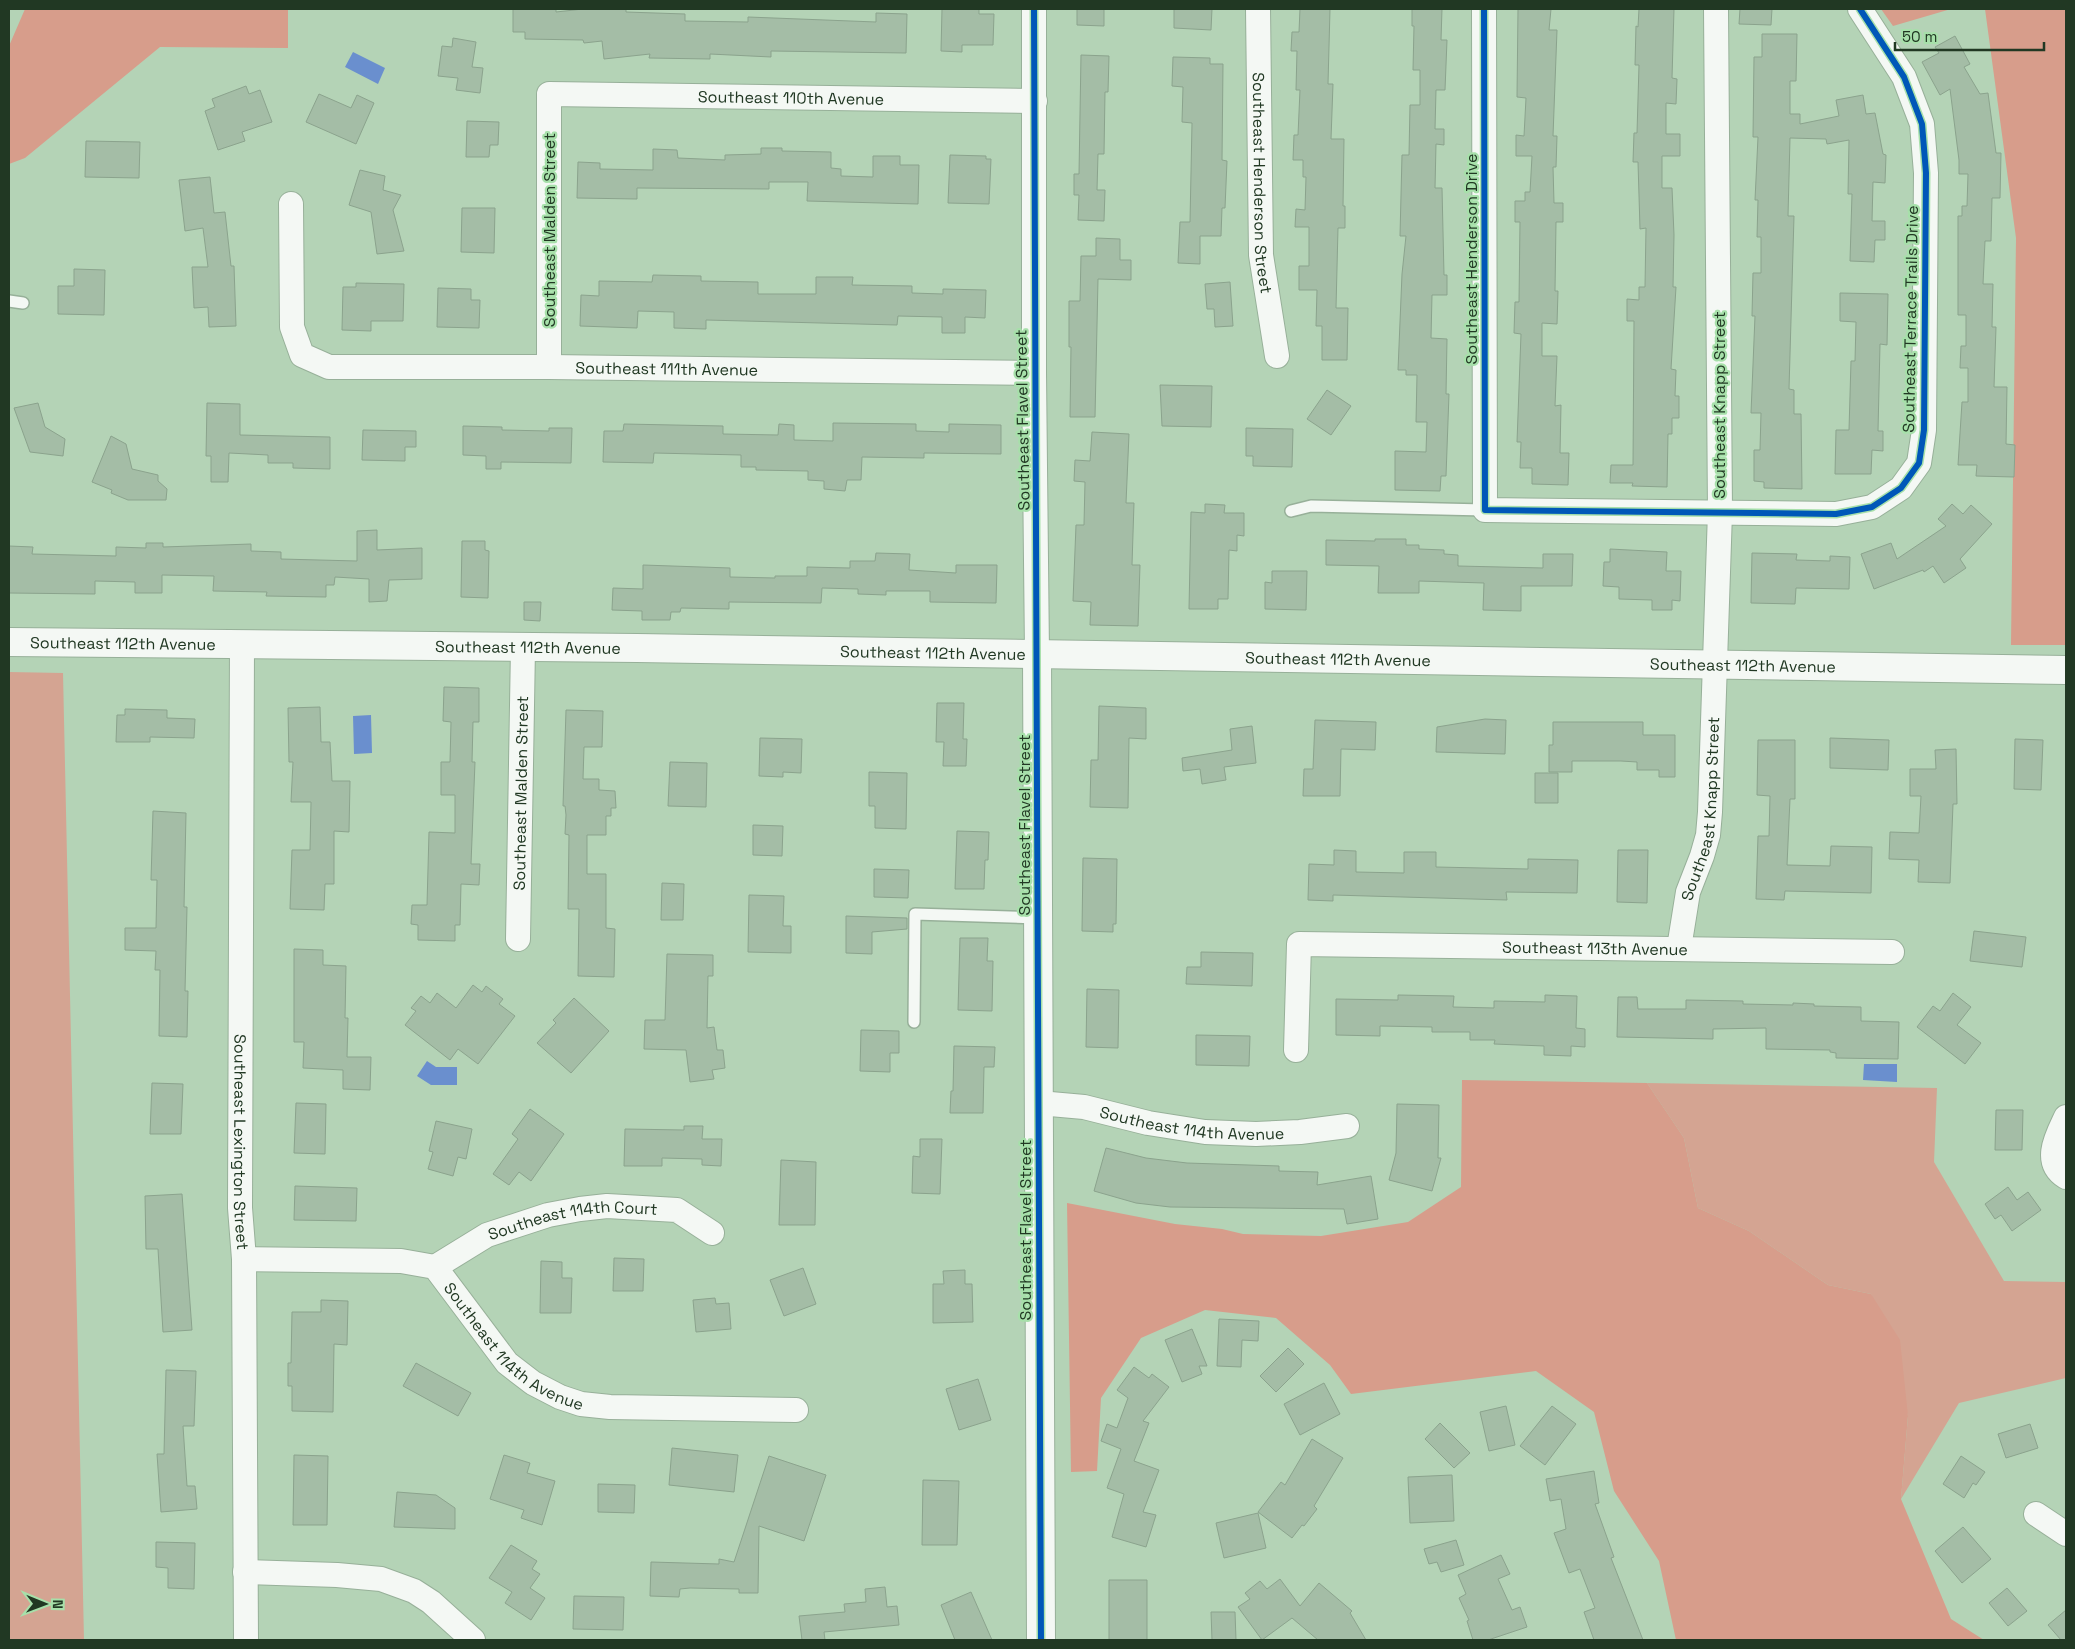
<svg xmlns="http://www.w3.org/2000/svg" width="2075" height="1649" font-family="'Space Grotesk',sans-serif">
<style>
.green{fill:#d4a492}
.forest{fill:#d79d8b}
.water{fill:#6a8fce}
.building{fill:#a4bda6;stroke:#8ba38d}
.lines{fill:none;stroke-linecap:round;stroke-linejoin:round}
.lane-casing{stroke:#97b099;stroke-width:14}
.street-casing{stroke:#97b099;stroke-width:26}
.secondary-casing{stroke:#97b099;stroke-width:30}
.lane{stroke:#f4f8f4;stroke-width:11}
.street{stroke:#f4f8f4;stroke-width:24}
.secondary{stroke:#f4f8f4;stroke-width:28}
.cycleway-casing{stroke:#a7e0aa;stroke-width:9}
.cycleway{stroke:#0057b8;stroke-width:6}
.labels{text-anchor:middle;stroke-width:4.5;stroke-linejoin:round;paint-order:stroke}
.street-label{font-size:16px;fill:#213823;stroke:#a7e0aa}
</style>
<rect width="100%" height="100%" fill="#b4d3b6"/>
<path class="green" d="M9,672L63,673L84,1640H9Z
M1647,1083L1937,1088L1934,1162L2004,1281L2066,1282V1378L1959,1403L1901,1499L1908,1416L1871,1294L1828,1285L1749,1231L1698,1208L1684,1138Z"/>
<path class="forest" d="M25,9H288V48L160,47L25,158L9,164V46Z
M1881,9H1951L1893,26Z
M1985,9H2066V645H2011L2016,238Z
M1462,1080L1647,1083L1684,1138L1698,1208L1749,1231L1828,1285L1871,1294L1900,1340L1908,1416L1901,1499L1951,1619L1984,1640H1676L1659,1561L1614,1491L1594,1412L1536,1371L1351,1394L1330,1365L1276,1318L1205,1310L1141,1338L1101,1398L1097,1471L1071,1472L1067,1203L1175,1224L1222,1229L1243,1234L1321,1236L1408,1222L1461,1187Z"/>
<path class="water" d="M353,52L385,68L378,84L345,67Z
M371,715L372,753L354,754L353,716Z
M427,1061L436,1067H457V1085H431L417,1076Z
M1864,1064H1897V1082L1863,1080Z"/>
<path class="building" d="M513,9H556V12L583,9H626V12L685,14V21L748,22V17L876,22V13L907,14L906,53L771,51V57L710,54V59L649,58L650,54L604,59L602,41L584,43L583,40L525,39V32H513Z
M942,9H979V14H994L993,45H962V52L941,51Z
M1077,9H1104V26L1077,25Z
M1174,9H1212L1211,30L1174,28Z
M1300,9H1330L1328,84H1333L1331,139H1344L1343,206H1345V228H1338L1336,308H1348L1347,360H1322V326H1316L1317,290H1299V266H1309V227H1295L1296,209L1305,210L1306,177H1303V160H1293L1294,135H1298L1300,90H1296L1297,51H1291L1292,32H1299Z
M1412,9H1442L1441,40H1447L1445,90H1436L1435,129H1444V145L1436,144L1435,188H1442L1444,275H1447V295H1432L1431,338L1447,339L1446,394H1449L1446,476H1441L1440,491L1395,490V451L1426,452L1427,422H1416L1417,375H1406V370H1398L1402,274L1406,236H1400L1402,155H1409L1410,105H1420V70H1413L1414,26H1412Z
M1518,9H1551L1549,30H1557L1553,136H1557L1556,167H1553L1554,203H1563V222H1556L1555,291H1558L1557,324L1542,323V356H1557L1555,406L1561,405L1560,453H1569L1568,485L1532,484V468H1520L1521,442H1517L1521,334L1514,333L1515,302H1519L1520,222H1515V201H1525V192H1530L1532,156H1516V135L1524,136L1526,98L1517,97Z
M1639,9H1674L1672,78L1677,79L1676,104L1666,103V134H1680V156H1662V188H1672L1674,235L1673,287H1676L1671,369L1676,370L1675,396H1679V418H1672V434H1668L1667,487L1632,486L1633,483H1610L1611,465H1633L1634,321H1627V299L1639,300V287H1645L1646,228L1640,229L1638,162H1633L1634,133H1637L1639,65H1635L1636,26L1638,27Z
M1740,9H1772L1771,25L1739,24Z
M1762,34H1797L1796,81H1790V114H1800V124L1839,116L1836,100L1863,95L1866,114L1875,113L1883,154L1886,155L1885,183L1873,182L1872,221H1885V240H1875L1874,262L1850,261L1852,194H1848L1849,140L1827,144L1826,139L1790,138L1788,216H1794L1789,389L1794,390V414H1801L1802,489L1764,488V482L1754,481V450H1760L1761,413H1751L1755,316H1752L1753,273H1761V237H1757L1758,200H1755L1758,137H1753L1754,57H1762Z
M1955,36L1970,64L1964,67L1980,94L1988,93L1996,153H2001L2000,198H1992L1991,241H1985L1983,284H1993L1992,327H1996L1994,387H2007L2006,444L2015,445L2014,477L1976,476L1977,465H1958L1962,402H1968V368H1960L1961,346H1966V315H1958V216H1962V206H1967L1968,174H1959V160L1950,89L1940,95L1922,62L1939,53L1935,47Z
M453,38L476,42L472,67L483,68L480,93L456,90L458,78L438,76L442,46L452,47Z
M1081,55L1109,56L1108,92H1105L1104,154H1098L1097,190H1105L1104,221L1078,220L1079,195H1074V174H1079Z
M1173,57L1210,58V64H1223L1222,160L1227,161L1225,208H1222L1221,236H1200V264L1178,263L1180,222H1190L1192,123L1182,122L1183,87L1172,86Z
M246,86L249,94L260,90L272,122L242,132L245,141L218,150L205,111L215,107L212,99Z
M319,94L351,108L357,95L374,103L356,144L306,122Z
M467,121L499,122L498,145H490L489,157H466Z
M86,141L140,142L139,178L85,177Z
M761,148H782V151L831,152V168L841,169V176L873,177V156H900V165H919L918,204L807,201L808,182H769V189L637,188V199L577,198L578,162L600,163V169L653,170V149L677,150L678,158L725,160V155L761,154Z
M950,155L986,156V159H991L989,204L948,203Z
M360,170L385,176L383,190L401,195L393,210L404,251L377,254L371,212L349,205Z
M210,177L214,213L225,212L231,266H234L236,326L209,327L208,307L194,308L192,267H208L203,228L185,231L179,180Z
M462,208H495L494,253L461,252Z
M1096,238L1120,239V260H1131V280L1098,279L1095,417H1070L1071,347H1069V301H1080L1081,256H1096Z
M74,269L105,270L104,315L58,314V286H74Z
M653,275L701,276V281L758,282V294H816V277H853L852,285L912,286V293L943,294V289L986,290L985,318L965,317V333H942V317L898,316L897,325L706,320V329L674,328V312L638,311L637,328L580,326L581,295L599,296V281L652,282Z
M1230,282L1233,326L1215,327L1214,309H1207L1205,284Z
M356,283L404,284L403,321H371V331L342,330L343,287H356Z
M438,288L471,289V300H480L479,328L437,327Z
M1840,293L1888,294L1887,345L1880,344L1878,431H1883V451L1872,450L1871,474H1835L1836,430H1849L1851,361H1855L1856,322L1840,321Z
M1160,385L1212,386L1211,427L1162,426Z
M1327,390L1351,406L1331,435L1307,419Z
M38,403L45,427L65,439L63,456L30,452L14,408Z
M207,403L240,404V435L330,437V469L293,468V463H268V455L229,453L228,482H211V456H206Z
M833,423L916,424V431L949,432V424L1001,425V454L924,453V458L862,457L861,480H847L845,491L824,489V481L808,480V471L756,470V467H741V455L654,453L653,463L603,462L604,431H623L624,424L723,426V434L778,435L779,424L794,425V440L833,441Z
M463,426L502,427V430L549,431V428H572L571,463L501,462V469H486V456L463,455Z
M1246,428L1293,429L1292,467L1253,466V456H1246Z
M363,430L416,431V447H405V461L362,460Z
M1092,432L1129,434L1126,503H1134L1132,565H1140L1138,626L1090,625L1091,602L1073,601L1076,525H1084L1085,482L1074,481L1075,460L1090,461Z
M111,436L126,444L132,469L158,475V481L167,489L166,500H128L111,493L112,490L92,482Z
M1205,504L1225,505L1224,513H1244V536L1237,535V551L1229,550L1228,599H1218V609H1189L1191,512L1205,513Z
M1952,504L1963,514L1971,505L1992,524L1960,559L1966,568L1944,583L1933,566L1924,572L1923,570L1874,589L1861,554L1891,543L1897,559L1946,526L1938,519Z
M377,530V550L422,548V579L389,580L387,601L369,602V579L335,577L334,585H326V597L266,596L267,592L213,591L214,576L162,575V593H135V582L95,581V594L9,593V546L33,547L32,554L116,556V547L146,548V543H163V547L251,544V551L281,552V559L357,561V531Z
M1375,539H1406V545H1419V549L1444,550V554L1458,555V566L1543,568V554H1573L1572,586H1521V611L1483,610L1484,583L1419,581V593H1378L1379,566L1326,565V540L1375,541Z
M462,541H485V550L489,551L488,598L461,597Z
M1610,549L1667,552L1666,571H1681L1680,601L1672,600V610H1652V600L1619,599V587L1603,586L1604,562H1610Z
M876,553L910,554L909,570L956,573V565H997L996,603L930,602V591H886V595L858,594V589L822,588L821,603L729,602V609L681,608L680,612H671L670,620H642V611L612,610L613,588L643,589V565L730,568V577L775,578V576H807V567L850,568V561H875Z
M1752,553L1797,554L1796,560L1830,561V556L1850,557L1849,589L1796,588L1795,604L1751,603Z
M1272,571H1307L1306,610L1265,609V582L1272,583Z
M524,602H541L540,621L524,620Z
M444,687L479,688V722H473L472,762H475L471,864H480L479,885L461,884L460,925H455V941L418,940V925L411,924L412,905H427L429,832L455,833V795H441V762H450L451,722L443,721Z
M937,703H964L963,739H967L966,766H943L944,742H936Z
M1099,706L1146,708V739L1129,738L1128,808L1090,807L1091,760H1098Z
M320,707L321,742H330L332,781H350L349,832L334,831V884H325L324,910L290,909L292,850H310L311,802H291L293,762H289L288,708Z
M125,709L167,710V718L195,719L194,738L150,737V742H116L117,715H125Z
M566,710L603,711L602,747H584L583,779H599V790L615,791L616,808H611V816H606V835H587V874H606V928L615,929L614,977L578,976L579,909H568L569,835L565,834L566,815L565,806H563Z
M1485,719L1506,720L1505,754L1436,752L1437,727Z
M1315,720L1376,722L1375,750L1341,749L1340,796H1303L1304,769H1313Z
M1553,722H1643V735H1675V777H1659V770H1637V762L1621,761H1572V772H1549V745H1553Z
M1252,726L1256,763L1224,767L1226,780L1202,784L1200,769L1183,771L1182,758L1232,750L1230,729Z
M760,738L802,739L801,773L783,772V777L759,776Z
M1830,738L1889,740L1888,770L1830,768Z
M2015,739L2043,740L2041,790L2014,789Z
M1758,740H1795V799H1790L1787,865L1830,866L1831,846L1872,847L1871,893L1785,891L1784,900L1756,899L1758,836H1769L1770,796L1757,795Z
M1956,749L1957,804H1953L1950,883L1918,882L1919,860L1889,859L1890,832L1919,833L1921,796H1910V769H1936L1935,750Z
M670,762L707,763L706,807L668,806Z
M869,772L907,773L906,829L875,828V806H869Z
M1535,773H1558V803H1535Z
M153,811L186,813L184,907H187L185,991H188L187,1037L159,1036L160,970H155L156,951L125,950V928H156L157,880H151Z
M753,825L783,826L782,856L753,855Z
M957,831L989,832L988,860H985L984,889H955Z
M1334,850L1356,851V872L1404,873V852H1436V867L1528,869V859L1578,860L1577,893L1506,892L1507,900L1333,895V901L1308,900L1309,864L1334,865Z
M1618,850H1648L1647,903L1617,902Z
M1083,858L1117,859L1116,924H1113V932L1082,931Z
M874,869L909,870L908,898L874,897Z
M662,883L684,884L683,920H661Z
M749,895L784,896L783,926H791V953L748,952Z
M846,916L907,918V929L872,932V954L846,953Z
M1974,931L2026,937L2022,967L1970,961Z
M960,938H988L987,961H993L992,1011L958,1010Z
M294,949L323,950V965L346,966L345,1018H348L347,1057H371L370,1090L343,1089V1070L303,1068L304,1042H294Z
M1201,952L1253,953L1252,986L1186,984L1187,967H1201Z
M667,954L713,955V976H708L707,1028L714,1027L717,1050H723L725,1068L712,1070L714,1079L690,1082L686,1050L644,1049L645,1020H665Z
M473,985L482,992L486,986L503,999L499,1004L515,1016L478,1064L458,1049L450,1060L405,1025L416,1011L411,1008L421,996L430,1003L437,993L456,1008Z
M1087,989L1119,990L1118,1048L1086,1047Z
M1953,993L1971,1007L1957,1025L1981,1043L1965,1064L1917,1027L1933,1006L1940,1011Z
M1398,995L1454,996L1453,1007L1494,1008V1001L1545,1002V995L1577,996L1576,1028L1585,1029V1047L1571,1046V1056L1544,1055V1046L1494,1044L1495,1040H1470V1032H1432V1027L1380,1026V1036L1336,1035V999L1398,1000Z
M1618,997H1637L1638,1009H1686V1000L1743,1001V1004L1793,1005V1003L1814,1004V1006L1861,1007V1021L1899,1022L1898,1059L1836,1058V1053L1830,1052V1050L1766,1049V1028L1713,1029V1039L1617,1037Z
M574,998L609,1031L571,1073L537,1043L556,1023L553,1020Z
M861,1030L899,1031V1053H890V1072L860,1071Z
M1196,1035L1250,1036L1249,1066L1196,1065Z
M954,1046L995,1047L994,1067H984L983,1113H950L951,1091H953Z
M152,1083L183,1084L181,1134H150Z
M296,1103L326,1104L325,1154L294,1153Z
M1397,1104L1439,1105L1438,1158H1441L1432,1191L1389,1180L1396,1153Z
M530,1109L564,1134L531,1181L519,1172L509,1185L493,1174L518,1139L512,1134Z
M1996,1110H2023L2022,1150H1995Z
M436,1121L472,1129L466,1159L458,1157L453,1176L428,1169L433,1152L429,1151Z
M684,1126H703L702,1139H722L721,1166L702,1165V1159L662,1158V1166H624L625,1129L684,1130Z
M920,1139H942L940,1194L912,1193L913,1156L920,1157Z
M1106,1148L1146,1158L1187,1163L1279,1166V1171L1318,1172L1317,1185L1371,1176L1378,1219L1347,1224L1344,1209L1170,1207L1136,1203L1094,1191Z
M781,1160L816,1162L815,1225H779Z
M295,1186L357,1188L356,1221L294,1220Z
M2008,1187L2017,1200L2028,1192L2041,1210L2012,1231L2001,1215L1995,1219L1985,1204Z
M182,1194L192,1330L163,1332L158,1249H146L145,1196Z
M614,1258L644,1259L643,1291H613Z
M541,1261L562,1262V1278H572L571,1313H540Z
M803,1268L816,1304L784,1316L770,1280Z
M965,1270V1284H972L973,1322L933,1323V1284H944L943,1271Z
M715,1298L716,1304L729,1303L731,1329L696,1332L693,1300Z
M321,1300L348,1301L347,1345L334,1344L333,1412L292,1411V1386H288V1363H291L292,1312H321Z
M1219,1319L1259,1321L1258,1341L1242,1340L1241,1367L1217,1366Z
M1192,1329L1207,1366H1199L1202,1374L1182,1382L1165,1340Z
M1288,1348L1304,1364L1276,1392L1260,1376Z
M416,1363L471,1393L458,1416L403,1386Z
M1134,1367L1149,1378L1152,1374L1169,1387L1143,1421L1149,1423L1134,1461L1159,1470L1143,1512L1156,1515L1146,1547L1112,1537L1124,1494L1107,1488L1121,1449L1101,1441L1107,1424L1117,1428L1128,1398L1117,1390Z
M166,1370L196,1371L194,1426H183L187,1486H195L197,1509L161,1512L157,1454H164Z
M978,1379L991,1420L959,1430L946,1389Z
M1324,1383L1340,1414L1300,1435L1284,1404Z
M1506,1406L1515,1445L1489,1451L1480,1412Z
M1552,1406L1576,1424L1545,1465L1520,1446Z
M1440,1423L1470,1453L1454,1468L1425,1439Z
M2030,1424L2038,1448L2006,1458L1998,1434Z
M1312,1439L1343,1458L1314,1506L1317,1509L1304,1526L1302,1525L1292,1538L1258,1512L1281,1482L1285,1485Z
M672,1448L738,1455L734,1492L669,1485Z
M294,1455L328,1456L327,1525H293Z
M504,1455L530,1463L527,1473L555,1481L542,1525L521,1518L524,1510L490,1499Z
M769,1456L826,1475L804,1541L759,1526L758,1593H739V1589L690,1588L680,1589L679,1597L650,1596L651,1562L719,1564V1559L734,1562Z
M1961,1456L1985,1472L1976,1485L1973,1483L1964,1498L1943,1484Z
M1594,1471L1599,1503L1595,1504L1614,1557L1611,1558L1643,1640H1594L1584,1612L1595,1608L1580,1569L1569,1573L1554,1533L1566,1529L1561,1499L1550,1501L1546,1479Z
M1452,1475L1454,1521L1410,1523L1408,1477Z
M923,1480L959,1481L957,1545H922Z
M598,1484L635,1485L634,1513L598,1512Z
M397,1492L436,1495L455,1508V1529L394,1527Z
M1258,1513L1266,1548L1224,1558L1216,1523Z
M1963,1527L1991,1559L1962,1583L1935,1551Z
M1456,1540L1464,1565L1441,1572L1437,1562L1429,1564L1424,1549Z
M156,1542L195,1543L194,1589L168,1588V1568L156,1567Z
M511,1545L537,1561L532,1569L540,1574L530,1588L545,1598L531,1620L505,1603L512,1592L489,1578Z
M1501,1555L1510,1574L1498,1579L1512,1610L1520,1607L1527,1627L1488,1640H1473L1467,1621L1469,1620L1459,1598L1466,1594L1458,1575Z
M1280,1579L1300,1606L1319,1583L1352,1611L1350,1613L1366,1640H1318L1292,1618L1262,1640L1238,1607L1250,1599L1245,1593L1260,1581L1267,1589Z
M1109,1580H1147V1640H1109Z
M885,1587L887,1607L897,1606L899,1625L824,1632L825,1640H802L799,1616L845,1612L844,1604L866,1602L865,1589Z
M2007,1588L2027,1611L2008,1626L1989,1603Z
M971,1592L992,1640H955L941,1605Z
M574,1596L624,1597L623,1630L573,1629Z
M2066,1610V1640H2061L2048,1625Z
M1211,1612H1235L1236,1640H1212Z"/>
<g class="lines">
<g class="lane-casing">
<path id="lane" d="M9,301L23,303
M1291,511L1311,506L1485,510
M914,1022L915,914L1038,918"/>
</g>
<g class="street-casing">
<g id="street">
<path d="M1034,9V373L1037,654"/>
<path id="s1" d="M1258,9L1261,255L1277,356"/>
<path d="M1484,9L1485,510L1836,514L1872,507L1901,488L1919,463L1924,430L1926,173L1922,124L1904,77L1860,9"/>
<path id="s2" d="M291,204L292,327L302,355L329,367H549L1034,373"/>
<path id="s3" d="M549,367V94L1035,101"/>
<path id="s4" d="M242,644L240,1208L244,1259L246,1640"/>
<path id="s5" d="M518,939L523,647"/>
<path id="s6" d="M1679,948L1688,892L1702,856L1708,835L1710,812L1720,512L1716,9"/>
<path id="s7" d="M1296,1050L1299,944L1892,952"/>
<path id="s8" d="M1039,1103L1084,1107L1148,1123L1205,1132L1256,1134L1300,1132L1347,1126"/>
<path d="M2066,1117C2057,1136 2042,1162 2066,1177"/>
<path id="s9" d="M244,1259L401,1261L435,1267L507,1363L533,1383L560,1397L581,1404L610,1407L796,1410"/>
<path id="s10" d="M435,1267L487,1235L548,1215L580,1209L607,1206L677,1210L712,1233"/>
<path d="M2036,1514L2066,1534"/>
<path d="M245,1572L337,1575L381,1579L414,1591L431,1602L473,1640"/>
</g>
</g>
<g class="secondary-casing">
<g id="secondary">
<path id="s11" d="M9,642L637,648L2066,670"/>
<path d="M1037,654L1041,1640"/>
</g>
</g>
<use href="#lane" class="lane"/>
<use href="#street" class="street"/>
<use href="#secondary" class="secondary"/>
<g class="cycleway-casing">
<path id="cycleway" d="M1034,9C1036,553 1038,1096 1041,1640
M1484,9L1485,510L1836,514L1872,507L1901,488L1919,463L1924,430L1926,173L1922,124L1904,77L1860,9"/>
</g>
<use href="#cycleway" class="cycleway"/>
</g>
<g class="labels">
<g class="street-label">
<text dy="6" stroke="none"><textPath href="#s3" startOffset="515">Southeast 110th Avenue</textPath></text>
<text dy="6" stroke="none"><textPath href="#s1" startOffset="174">Southeast Henderson Street</textPath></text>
<text transform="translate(549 230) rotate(-90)" y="6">Southeast Malden Street</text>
<text transform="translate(1471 259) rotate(-90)" y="6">Southeast Henderson Drive</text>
<text transform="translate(1910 319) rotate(-89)" y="6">Southeast Terrace Trails Drive</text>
<text dy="6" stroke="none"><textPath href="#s2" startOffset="520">Southeast 111th Avenue</textPath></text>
<text transform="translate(1719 405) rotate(-90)" y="6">Southeast Knapp Street</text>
<text transform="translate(1022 420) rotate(-91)" y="6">Southeast Flavel Street</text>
<text dy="6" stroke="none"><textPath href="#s11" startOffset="114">Southeast 112th Avenue</textPath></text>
<text dy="6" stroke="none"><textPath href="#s11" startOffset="519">Southeast 112th Avenue</textPath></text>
<text dy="6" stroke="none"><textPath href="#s11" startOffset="924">Southeast 112th Avenue</textPath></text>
<text dy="6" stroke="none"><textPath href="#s11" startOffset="1329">Southeast 112th Avenue</textPath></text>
<text dy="6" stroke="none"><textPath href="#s11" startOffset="1734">Southeast 112th Avenue</textPath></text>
<text dy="6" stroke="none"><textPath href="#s5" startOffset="146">Southeast Malden Street</textPath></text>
<text dy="6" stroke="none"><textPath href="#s6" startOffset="142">Southeast Knapp Street</textPath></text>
<text transform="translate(1024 825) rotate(-90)" y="6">Southeast Flavel Street</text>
<text dy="6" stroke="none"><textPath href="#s7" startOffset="402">Southeast 113th Avenue</textPath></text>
<text dy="6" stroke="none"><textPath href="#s8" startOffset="155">Southeast 114th Avenue</textPath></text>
<text dy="6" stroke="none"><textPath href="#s4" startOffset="498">Southeast Lexington Street</textPath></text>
<text dy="6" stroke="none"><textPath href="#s10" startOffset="149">Southeast 114th Court</textPath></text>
<text transform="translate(1025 1230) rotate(-90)" y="6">Southeast Flavel Street</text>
<text dy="6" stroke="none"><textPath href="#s9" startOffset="306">Southeast 114th Avenue</textPath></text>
</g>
</g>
<rect width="2075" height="1649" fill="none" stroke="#213823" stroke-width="20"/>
<g transform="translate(45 1604) rotate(91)" stroke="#a7e0aa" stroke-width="4" paint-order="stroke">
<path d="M0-4L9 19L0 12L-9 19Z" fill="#213823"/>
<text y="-8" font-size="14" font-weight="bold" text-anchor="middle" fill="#213823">N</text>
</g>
<path d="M1895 42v8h149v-8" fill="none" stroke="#213823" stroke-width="2.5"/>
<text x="1902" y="42" font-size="15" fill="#213823" stroke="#a7e0aa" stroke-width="4" paint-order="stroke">50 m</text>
</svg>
